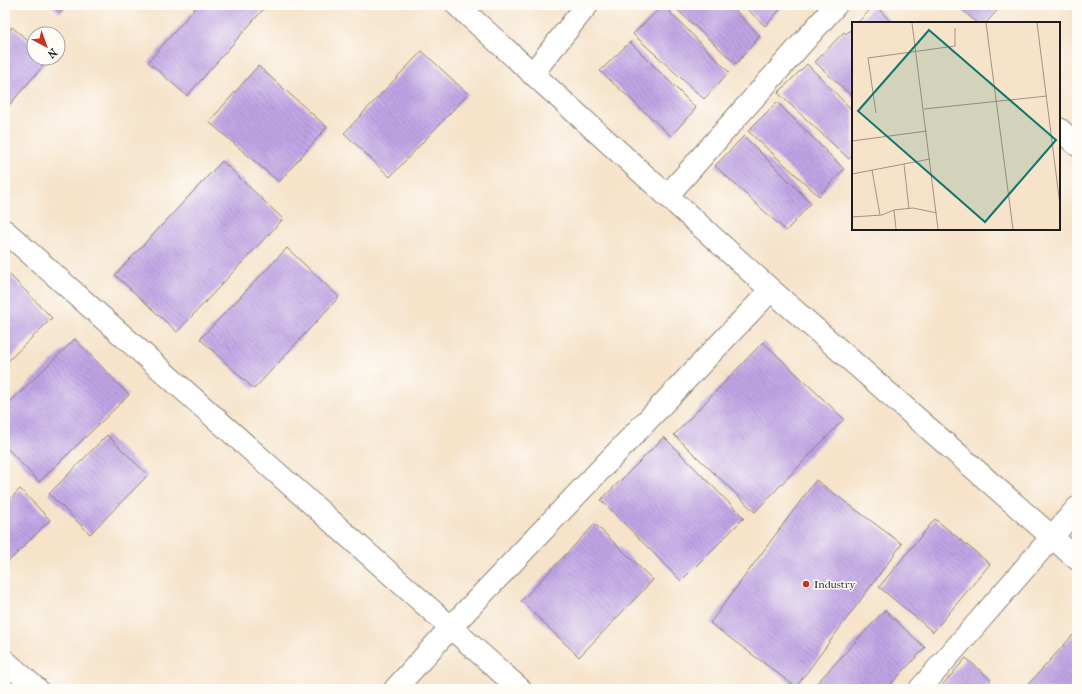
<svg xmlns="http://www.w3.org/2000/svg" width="1082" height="694" font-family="'IM FELL French Canon',serif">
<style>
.building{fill:url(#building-back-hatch)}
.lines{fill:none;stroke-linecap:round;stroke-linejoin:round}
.minor-casing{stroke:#898073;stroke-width:24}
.minor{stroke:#fff;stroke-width:22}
.poi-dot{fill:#c8321e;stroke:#fdfcf7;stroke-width:1.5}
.labels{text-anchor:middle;stroke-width:3;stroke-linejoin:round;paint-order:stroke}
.poi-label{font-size:11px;fill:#1c1c1c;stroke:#fdfcf7;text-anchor:start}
.inset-road{fill:none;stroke:#9f9384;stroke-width:1}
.view{fill:#0f766e;fill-opacity:0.15;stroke:#0f766e;stroke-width:2}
.inset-edge{fill:none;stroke:#1c1c1c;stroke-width:2}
</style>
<defs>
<pattern id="building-back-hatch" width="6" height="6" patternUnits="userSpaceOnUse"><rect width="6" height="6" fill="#c0a4e5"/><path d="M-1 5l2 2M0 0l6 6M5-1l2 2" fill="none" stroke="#9b85b9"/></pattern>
</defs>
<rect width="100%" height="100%" fill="#fdfcf7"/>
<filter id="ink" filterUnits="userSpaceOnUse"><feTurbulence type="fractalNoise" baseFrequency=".025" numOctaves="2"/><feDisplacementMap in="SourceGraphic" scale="8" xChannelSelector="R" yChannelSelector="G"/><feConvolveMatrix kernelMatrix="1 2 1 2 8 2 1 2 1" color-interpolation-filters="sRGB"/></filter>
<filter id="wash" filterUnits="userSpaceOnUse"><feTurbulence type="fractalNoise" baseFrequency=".012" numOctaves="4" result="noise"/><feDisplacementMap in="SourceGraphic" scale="16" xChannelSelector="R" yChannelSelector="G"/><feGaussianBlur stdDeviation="0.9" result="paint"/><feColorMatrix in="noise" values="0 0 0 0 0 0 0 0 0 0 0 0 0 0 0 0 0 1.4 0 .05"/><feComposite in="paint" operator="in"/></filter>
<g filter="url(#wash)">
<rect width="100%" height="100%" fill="#f6e3ca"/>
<g id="blocks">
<path class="building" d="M51,5H68L60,13Z
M198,5H267L187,96L148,62Z
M663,5L729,72L704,99L633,34Z
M672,5H730L760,36L736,64Z
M743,5H784L765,26Z
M875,5L892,23H857Z
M957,5H1002L986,23H977Z
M12,27L34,46V58H48L49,59L5,110V35Z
M853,27V97L815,62L844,32L846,34Z
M630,42L696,108L671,136L600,71Z
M422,51L468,94L390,177L344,133Z
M807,64L853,111V154L849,159L778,93Z
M258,66L327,127L279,182L209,122Z
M777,102L844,169L819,196L748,131Z
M744,136L811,203L786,231L715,166Z
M222,161L283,219L177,332L115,275Z
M287,248L339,297L254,389L200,339Z
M10,275L52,318L5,364V280Z
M75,339L129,395L39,482L5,446V407Z
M763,342L844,419L755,512L674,435Z
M107,435L148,475L90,534L49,494Z
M664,437L744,518L681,581L601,500Z
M816,480L902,544L796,687L710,623Z
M20,489L50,520L5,565V504Z
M935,519L990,564L933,632L879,587Z
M595,524L653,580L579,657L521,601Z
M885,610L925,648L886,689H820L815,685Z
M1073,635L1077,639V689H1024Z
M966,658L991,680L982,689H939Z"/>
</g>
</g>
<g filter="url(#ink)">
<use href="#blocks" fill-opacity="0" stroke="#898073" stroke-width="1"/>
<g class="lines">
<g class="minor-casing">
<path id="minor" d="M457,5L771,290L1077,559
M532,74L587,5
M1059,129L1077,145
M667,196L836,5
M5,231L520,689
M5,661L37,689
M395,689L451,627L771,290
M920,689L1077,508"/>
</g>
<use href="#minor" class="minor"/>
</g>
</g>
<circle class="poi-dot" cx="806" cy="584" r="4"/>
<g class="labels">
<g class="poi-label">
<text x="814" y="588">Industry</text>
</g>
</g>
<g transform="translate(852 22)">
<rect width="208" height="208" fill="#f6e3ca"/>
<path class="inset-road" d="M60,1L86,207M134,1L161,207M185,1L208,183M72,87L195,74M24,91L16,36L103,24V6M0,119L75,109M52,142L57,187M20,148L28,193M0,152L78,137M0,192V195L30,193L42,188M44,207L42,188L61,186L85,191"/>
<path class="view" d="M77,8L204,118L133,200L6,89Z"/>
<rect width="208" height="208" class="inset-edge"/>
</g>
<rect width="1082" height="694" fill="none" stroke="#fdfcf7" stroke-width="20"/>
<g transform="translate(46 46) rotate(139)"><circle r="19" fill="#fdfcf7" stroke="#a3a29f"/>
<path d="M0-3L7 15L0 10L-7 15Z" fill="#c8321e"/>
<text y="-6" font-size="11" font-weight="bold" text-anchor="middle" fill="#1c1c1c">N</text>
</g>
</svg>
